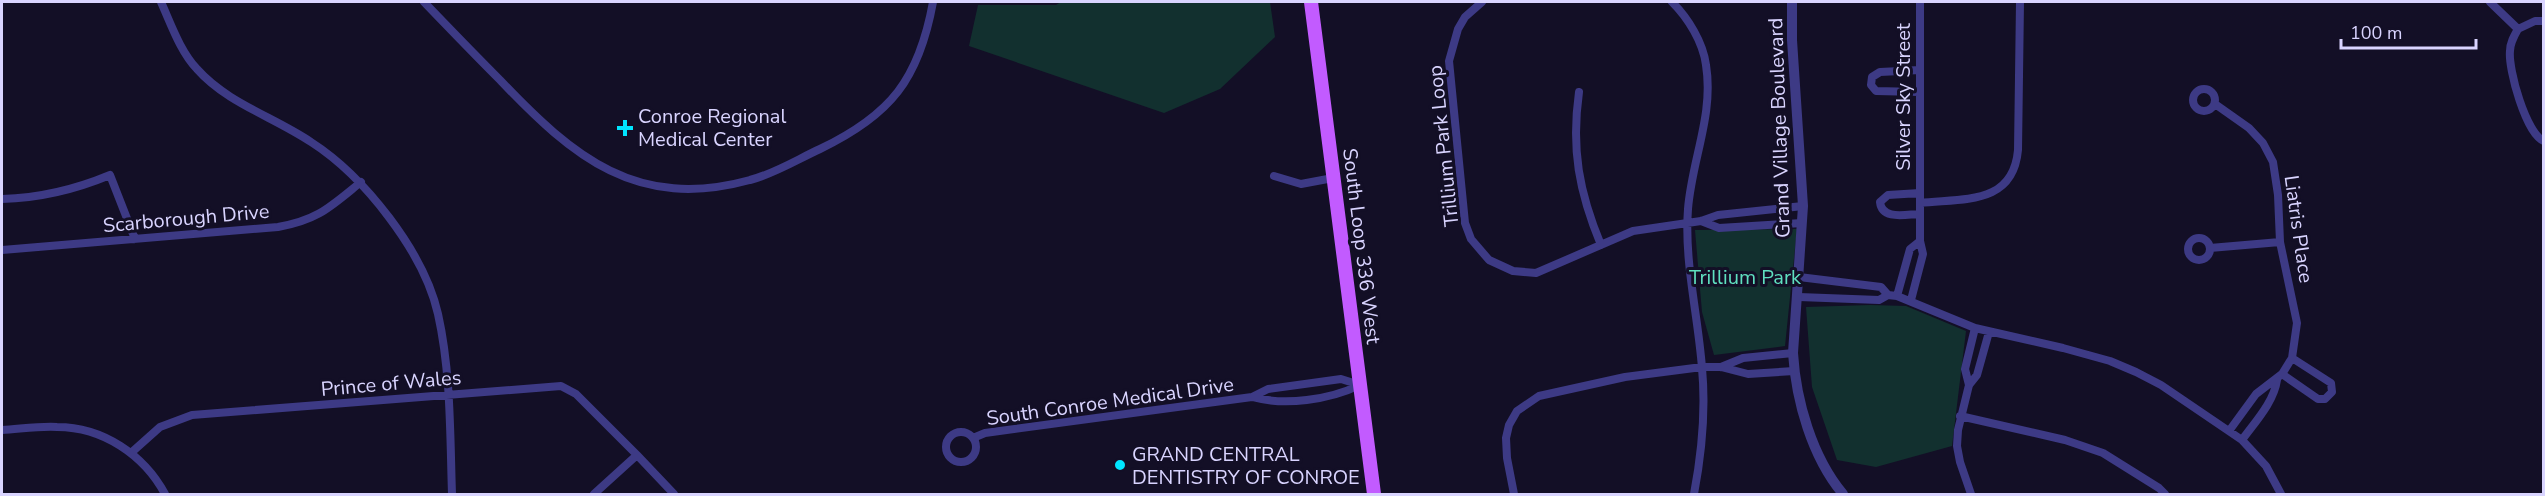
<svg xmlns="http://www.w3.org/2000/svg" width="2545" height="496" font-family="'Nunito Sans',sans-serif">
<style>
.green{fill:#12302f}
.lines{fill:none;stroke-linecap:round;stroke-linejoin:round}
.minor{stroke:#3d3a85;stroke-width:8}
.tertiary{stroke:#3d3a85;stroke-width:10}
.primary{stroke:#c25bff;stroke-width:14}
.poi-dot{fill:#00e5ff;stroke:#130f26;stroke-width:2}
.labels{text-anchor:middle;stroke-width:6;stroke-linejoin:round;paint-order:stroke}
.street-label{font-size:20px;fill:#d9d4ff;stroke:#130f26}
.poi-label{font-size:20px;fill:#d9d4ff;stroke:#130f26;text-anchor:start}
.park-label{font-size:20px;fill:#5fe0c0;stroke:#130f26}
</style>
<rect width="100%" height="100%" fill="#130f26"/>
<path class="green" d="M1061,2H1270L1275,37L1220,89L1164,113L969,46L978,5H1056Z
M1797,229L1785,346L1714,355L1702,312L1695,230Z
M1870,305L1906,306L1966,331L1952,446L1876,467L1837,460L1812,387L1806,307Z"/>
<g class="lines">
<path class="minor" d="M161,2C171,24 180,51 197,69C227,103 274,117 311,142C364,176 424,252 438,314C451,372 450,435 452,494
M424,2C449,28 474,54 500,80C573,157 637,211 750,180C774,174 798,159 820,149C891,115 919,79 933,2
M1482,2L1465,17L1458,29L1449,61L1465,223L1471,239L1489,260L1513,271L1536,273L1633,231L1701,221L1718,215L1803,206
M1672,2C1688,18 1703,42 1706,65C1714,115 1692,159 1688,209C1684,261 1698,315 1702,368C1706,411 1702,452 1694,494
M2490,2L2518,29
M2518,29C2514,36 2510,43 2510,51C2508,69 2526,134 2544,141
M2518,29L2535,21H2544
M2193 100a11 11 0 1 1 22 0a11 11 0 1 1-22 0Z
M1579,92C1571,149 1579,192 1601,245
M1919,92L1876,91L1871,85L1872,77L1880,72L1920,70
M2215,104L2249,128L2263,143L2273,162L2278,195L2280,242L2297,323L2292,358L2282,374L2256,394L2229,431
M1274,176L1301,184L1333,178
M1920,193L1888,195L1880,202C1882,221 1907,214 1920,214
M2,199C41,198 74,190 110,175L135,239
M1920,203C1962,198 2013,206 2018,150L2020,2
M1701,221L1719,228L1802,223
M2188 249a11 11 0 1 1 22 0a11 11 0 1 1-22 0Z
M2210,248L2280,242
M2,250L278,227C318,220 330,207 361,182
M1799,277L1881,287L1888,295
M1897,296L1910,249L1920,241
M1799,297L1879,300L1888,295L1897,296L1975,328L2063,348L2110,361L2136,372L2161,385L2242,440L2266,466L2281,494
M1911,300L1923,254L1920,241V2
M1721,367L1743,358L1793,353
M2282,374L2318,399H2325L2332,392L2331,383L2292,358
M1969,385L1965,369L1975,328
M1252,397C1285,406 1329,400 1360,385
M1960,416L2065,440L2103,453L2159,488L2165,494
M2,430C20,429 39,426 57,427C103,427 144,455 165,494
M946 447a15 15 0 1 1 30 0a15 15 0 1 1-30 0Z
M973,438L985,433L1252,397L1268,389L1341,379L1360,385
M2242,440C2255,422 2274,402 2277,380
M132,452L160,427L192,415L561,386L576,394L637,455
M594,494L637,455L674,494
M1514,494L1507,458L1506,438L1509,425L1517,411L1539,396L1625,377L1702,367H1721L1748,374L1794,371
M1971,494L1960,462L1957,446L1958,430L1969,385L1977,375L1989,332"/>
<path class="tertiary" d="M1792,2V40L1803,206L1793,353C1796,401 1812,457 1843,494"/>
<path class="primary" d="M1311,2L1374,494"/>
</g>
<g class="poi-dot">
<path d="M622 119h6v6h6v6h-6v6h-6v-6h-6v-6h6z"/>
<circle cx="1120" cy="465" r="6"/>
</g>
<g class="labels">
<g class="street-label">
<text transform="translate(1903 97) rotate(-90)" y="7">Silver Sky Street</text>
<text transform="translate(1779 128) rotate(-92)" y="7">Grand Village Boulevard</text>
<text transform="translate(1443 146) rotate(-96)" y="7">Trillium Park Loop</text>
<text transform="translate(186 218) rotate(-5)" y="7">Scarborough Drive</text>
<text transform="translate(2299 229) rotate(82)" y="7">Liatris Place</text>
<text transform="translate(1362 246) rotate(83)" y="7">South Loop 336 West</text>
<text transform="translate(391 383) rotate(-5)" y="7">Prince of Wales</text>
<text transform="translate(1110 401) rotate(-8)" y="7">South Conroe Medical Drive</text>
</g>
<g class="poi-label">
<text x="638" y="123">Conroe Regional<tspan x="638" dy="23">Medical Center</tspan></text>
<text x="1132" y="461">GRAND CENTRAL<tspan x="1132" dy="23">DENTISTRY OF CONROE</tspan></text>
</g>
<g class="park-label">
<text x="1745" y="284">Trillium Park</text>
</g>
</g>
<rect width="2545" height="496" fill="none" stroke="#d9d4ff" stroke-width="6"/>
<path d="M2341 39v9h135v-9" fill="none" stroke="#d9d4ff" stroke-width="3"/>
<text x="2350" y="39" font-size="18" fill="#d9d4ff" stroke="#130f26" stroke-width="4.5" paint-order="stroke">100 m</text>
</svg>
